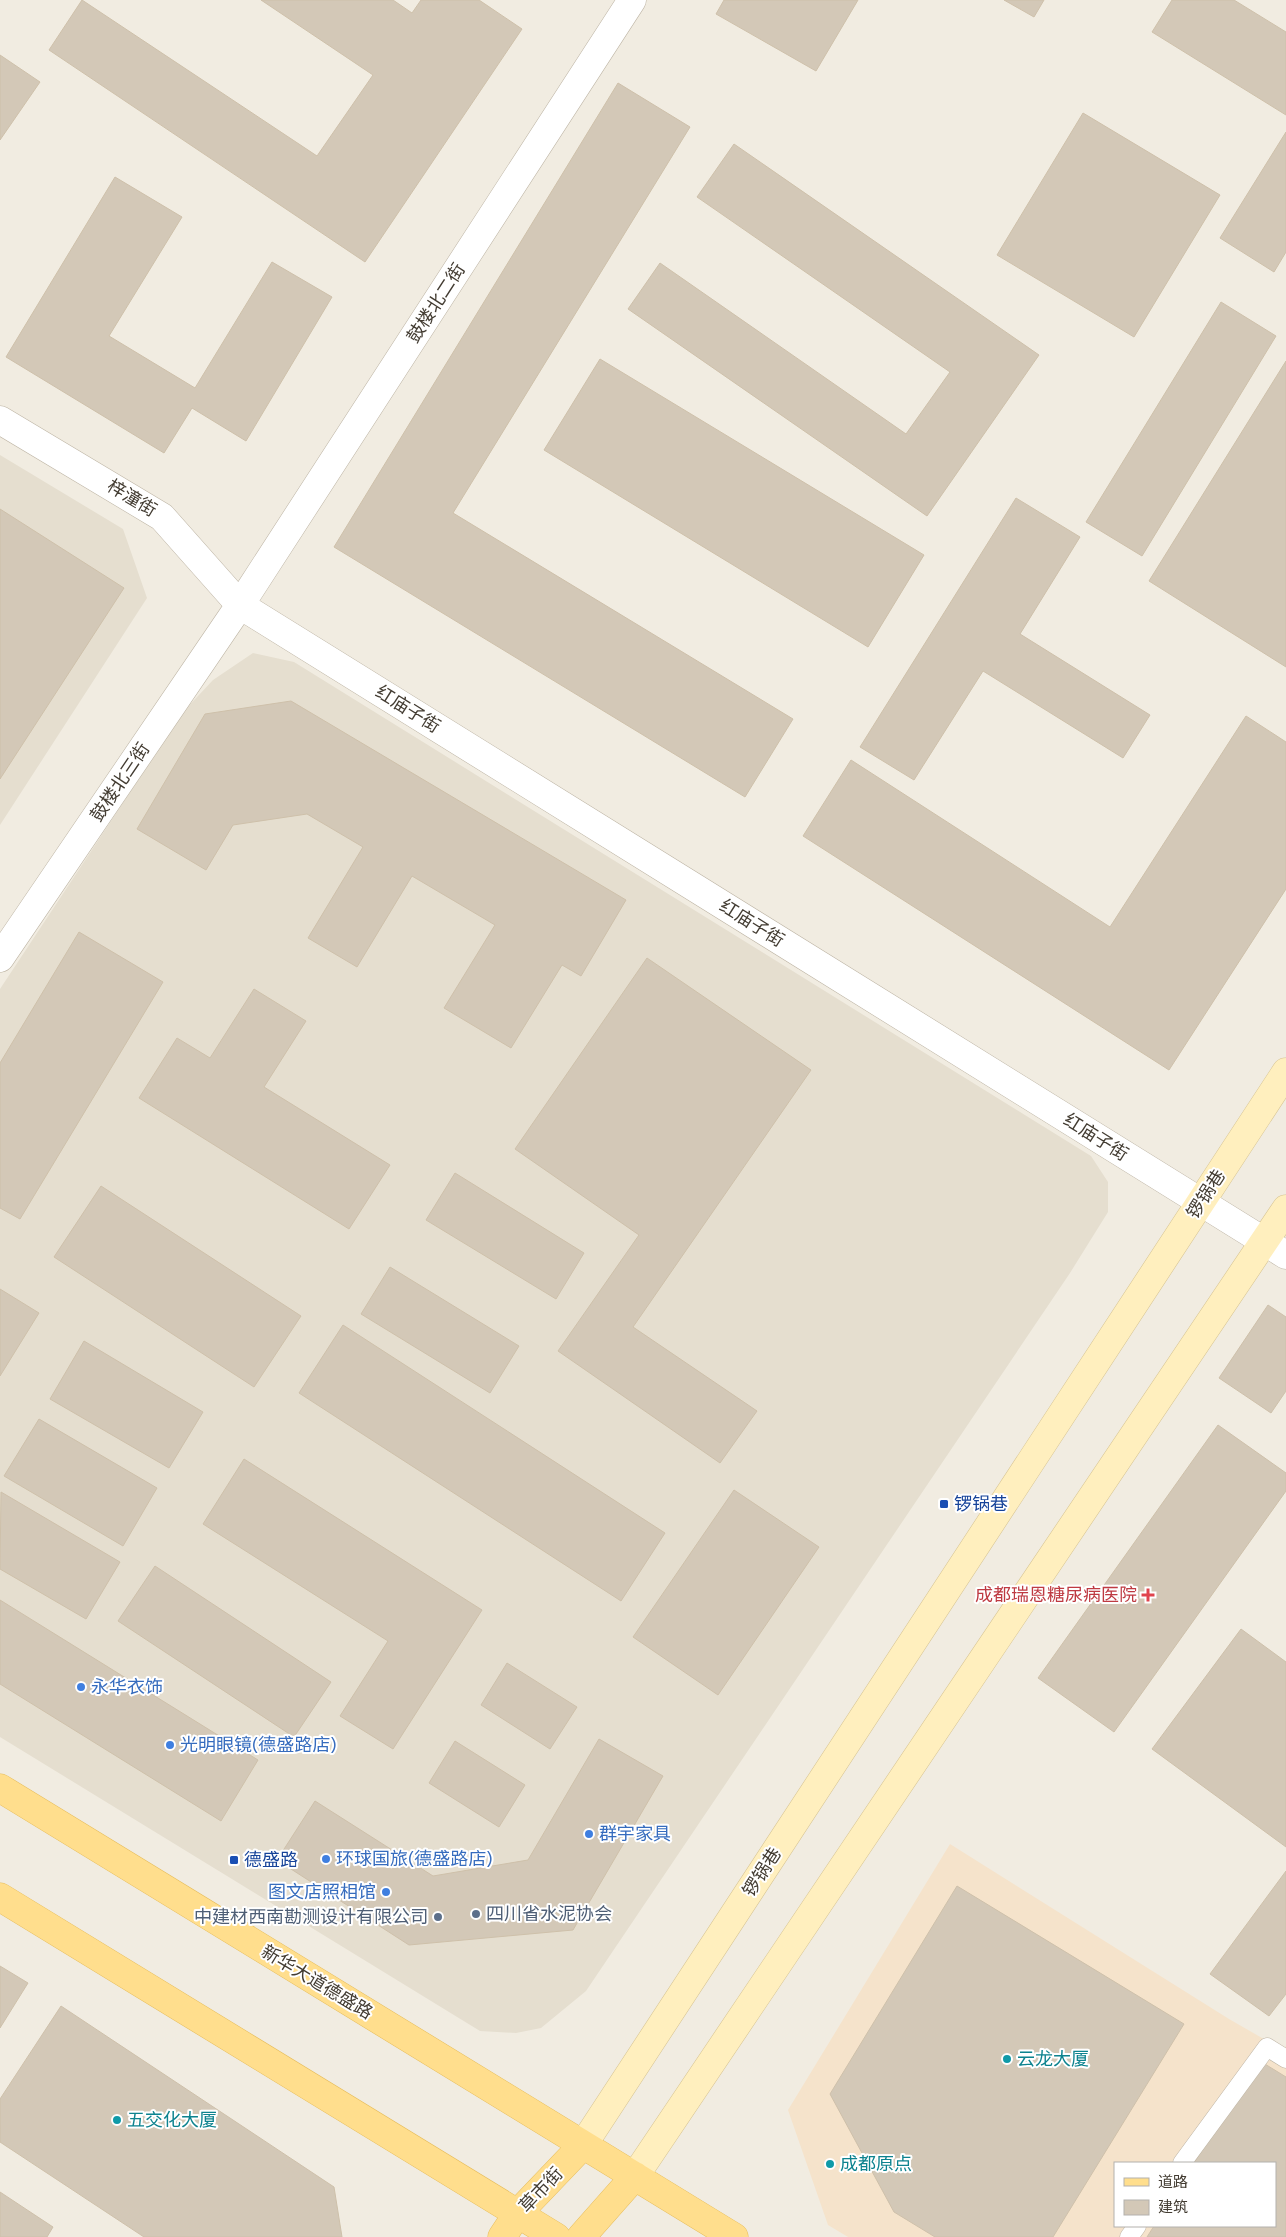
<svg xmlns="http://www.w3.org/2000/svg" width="1286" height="2237" font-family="Figtree,'Noto Sans SC',sans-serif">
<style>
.residential{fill:#e5decf}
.commercial{fill:#f5e3cb;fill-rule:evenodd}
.building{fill:#d3c8b7;stroke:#cec0aa}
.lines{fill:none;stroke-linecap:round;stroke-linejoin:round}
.lane-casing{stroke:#bdb4a4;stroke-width:19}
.street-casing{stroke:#bdb4a4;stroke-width:29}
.secondary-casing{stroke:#d6c391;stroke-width:29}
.primary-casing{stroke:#e6bc5b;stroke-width:29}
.lane{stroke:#fff;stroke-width:18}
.street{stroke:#fff;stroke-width:28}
.secondary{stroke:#ffefbe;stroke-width:28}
.primary{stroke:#ffde8d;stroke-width:28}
.transit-dot{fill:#1a4fb4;stroke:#fff;stroke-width:2}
.health-dot{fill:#e0444e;stroke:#fff;stroke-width:2}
.shop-dot{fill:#3f7fe0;stroke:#fff;stroke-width:2}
.service-dot{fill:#5c6f8a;stroke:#fff;stroke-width:2}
.culture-dot{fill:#0f9aa8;stroke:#fff;stroke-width:2}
.labels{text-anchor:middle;stroke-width:4;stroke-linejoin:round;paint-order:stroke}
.street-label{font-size:18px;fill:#433c32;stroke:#fff}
.transit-label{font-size:18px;fill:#164399;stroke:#fff;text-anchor:start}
.health-label{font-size:18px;fill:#be3a42;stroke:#fff;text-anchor:end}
.shop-label{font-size:18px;fill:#366cbe;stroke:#fff;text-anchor:start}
.service-label{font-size:18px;fill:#4e5e75;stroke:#fff;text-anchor:start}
.culture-label{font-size:18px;fill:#0d838f;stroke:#fff;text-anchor:start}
</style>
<rect width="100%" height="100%" fill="#f1ece1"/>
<path class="residential" d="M0,455L123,529L147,598L0,825Z
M253,653L294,662L1091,1156L1108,1182V1212L1070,1273L586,1991L541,2028L516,2033L480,2031L0,1737V989L183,712L213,680Z"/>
<path class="commercial" d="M950,1844L1229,2019L1283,2050L1286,2046V2237H848L828,2225L788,2110ZM1115,2163H1275V2226H1115Z"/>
<path class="building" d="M82,0L317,156L373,75L261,0H393L412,13L421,0H479L522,29L365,262L49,50Z
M724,0H858L816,71L716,14Z
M1004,0H1044L1034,17Z
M1172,0H1234L1286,32V115L1152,32Z
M0,55L40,82L0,140Z
M618,83L690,127L453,513L793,719L745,797L334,547Z
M1083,113L1220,195L1134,337L997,255Z
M1286,132V252L1274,272L1220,238Z
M734,144L1039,355L927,516L628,309L660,263L906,434L950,372L697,197Z
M115,177L182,217L109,336L195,388L272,262L332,297L246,441L192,408L164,453L6,357Z
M1221,302L1276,336L1142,556L1086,522Z
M600,359L924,555L868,647L544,450Z
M1286,361V667L1149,581Z
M1016,498L1080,537L1020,634L1150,715L1123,758L983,671L914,780L860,747Z
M0,509L124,588L0,779Z
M291,701L626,900L581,976L562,965L511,1048L444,1008L495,925L412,876L357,967L308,938L363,847L307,814L233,825L206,870L137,829L205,714Z
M1246,716L1286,742V889L1169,1070L803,836L851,760L1110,927Z
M79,932L163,982L20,1219L0,1208V1063Z
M647,958L811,1070L633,1327L757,1411L720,1463L558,1351L639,1235L515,1149Z
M254,989L306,1021L264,1087L390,1165L349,1229L139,1098L177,1038L210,1058Z
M455,1173L584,1253L556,1299L426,1220Z
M101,1186L301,1316L254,1387L54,1257Z
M390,1267L519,1346L490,1393L361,1314Z
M0,1289L39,1313L0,1376Z
M1268,1305L1286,1317V1391L1271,1413L1219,1378Z
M343,1325L665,1533L621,1601L299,1393Z
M84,1341L203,1412L169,1468L50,1399Z
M39,1419L157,1488L123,1546L4,1476Z
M1218,1425L1286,1473V1491L1114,1732L1038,1678Z
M244,1459L482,1610L393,1749L340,1716L388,1641L203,1524Z
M734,1490L819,1547L718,1695L633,1637Z
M1,1492L120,1562L86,1619L0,1569Z
M155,1566L331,1682L294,1737L118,1621Z
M0,1600L258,1760L221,1821L0,1684Z
M1241,1629L1286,1662V1847L1152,1749Z
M507,1663L577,1707L550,1749L481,1705Z
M599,1739L663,1776L573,1930L409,1945L277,1860L315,1801L433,1876L528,1860Z
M455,1741L525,1785L499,1827L429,1783Z
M1286,1871V1994L1269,2016L1210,1974Z
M957,1886L1184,2024L1053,2237H935L894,2212L830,2094Z
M0,1966L28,1983L0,2028Z
M61,2006L334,2187L342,2237H144L0,2142V2099Z
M1260,2061L1286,2077V2237H1147L1154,2226H1275V2163H1194Z
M0,2192L53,2227L47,2237H0Z"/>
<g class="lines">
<g class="lane-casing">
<path id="lane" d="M1182,2163L1267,2047L1286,2059
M1129,2237L1137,2226"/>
</g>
<g class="street-casing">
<path id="street" d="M0,420L162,517L240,605L1286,1255
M0,958L240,605L632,0"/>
</g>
<g class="secondary-casing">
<path id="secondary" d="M583,2145L1286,1072
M635,2176L1286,1209"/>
</g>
<g class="primary-casing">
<path id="primary" d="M0,1788L734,2237
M0,1897L556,2237
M502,2237L518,2213L583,2145
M581,2237L635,2176"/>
</g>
<use href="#lane" class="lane"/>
<use href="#street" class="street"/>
<use href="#secondary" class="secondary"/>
<use href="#primary" class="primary"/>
</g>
<g class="transit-dot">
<rect x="939" y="1499" width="10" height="10" rx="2.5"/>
<rect x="229" y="1855" width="10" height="10" rx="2.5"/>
</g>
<path class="health-dot" d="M1145.5 1587.5h5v5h5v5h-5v5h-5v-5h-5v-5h5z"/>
<g class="shop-dot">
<circle cx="81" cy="1687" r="5"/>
<circle cx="170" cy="1745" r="5"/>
<circle cx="589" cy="1834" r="5"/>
<circle cx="326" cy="1859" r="5"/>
<circle cx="386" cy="1892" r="5"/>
</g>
<g class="service-dot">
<circle cx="476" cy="1914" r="5"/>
<circle cx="438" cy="1917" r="5"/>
</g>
<g class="culture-dot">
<circle cx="1007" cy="2059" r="5"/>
<circle cx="117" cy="2120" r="5"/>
<circle cx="830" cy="2164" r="5"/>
</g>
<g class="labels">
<g class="street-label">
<text transform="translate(436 303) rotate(-57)" y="6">鼓楼北二街</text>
<text transform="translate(132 498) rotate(31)" y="6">梓潼街</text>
<text transform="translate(408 709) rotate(32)" y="6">红庙子街</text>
<text transform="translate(120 782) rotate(-56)" y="6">鼓楼北三街</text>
<text transform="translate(752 923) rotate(32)" y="6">红庙子街</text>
<text transform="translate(1096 1137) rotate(32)" y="6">红庙子街</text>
<text transform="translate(1206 1194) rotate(-57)" y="6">锣锅巷</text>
<text transform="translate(762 1872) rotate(-57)" y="6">锣锅巷</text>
<text transform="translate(317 1982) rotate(31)" y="6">新华大道德盛路</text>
<text transform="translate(541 2190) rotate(-47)" y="6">草市街</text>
</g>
<g class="transit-label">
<text x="954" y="1510">锣锅巷</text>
<text x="244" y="1866">德盛路</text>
</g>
<g class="health-label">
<text x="1137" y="1601">成都瑞恩糖尿病医院</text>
</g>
<g class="shop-label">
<text x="91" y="1693">永华衣饰</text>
<text x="180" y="1751">光明眼镜(德盛路店)</text>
<text x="599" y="1840">群宇家具</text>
<text x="336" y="1865">环球国旅(德盛路店)</text>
<text x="376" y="1898" text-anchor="end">图文店照相馆</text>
</g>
<g class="service-label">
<text x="486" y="1920">四川省水泥协会</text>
<text x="428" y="1923" text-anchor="end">中建材西南勘测设计有限公司</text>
</g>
<g class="culture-label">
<text x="1017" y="2065">云龙大厦</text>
<text x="127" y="2126">五交化大厦</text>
<text x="840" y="2170">成都原点</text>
</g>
</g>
<rect x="1114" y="2162" width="162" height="65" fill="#ffffff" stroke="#b4b1ad"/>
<rect x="1124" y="2178" width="25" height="8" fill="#ffde8d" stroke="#b4b1ad"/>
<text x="1158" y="2187" font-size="15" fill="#433c32">道路</text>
<rect x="1124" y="2200" width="25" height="15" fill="#d3c8b7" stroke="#b4b1ad"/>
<text x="1158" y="2212" font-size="15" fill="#433c32">建筑</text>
</svg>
